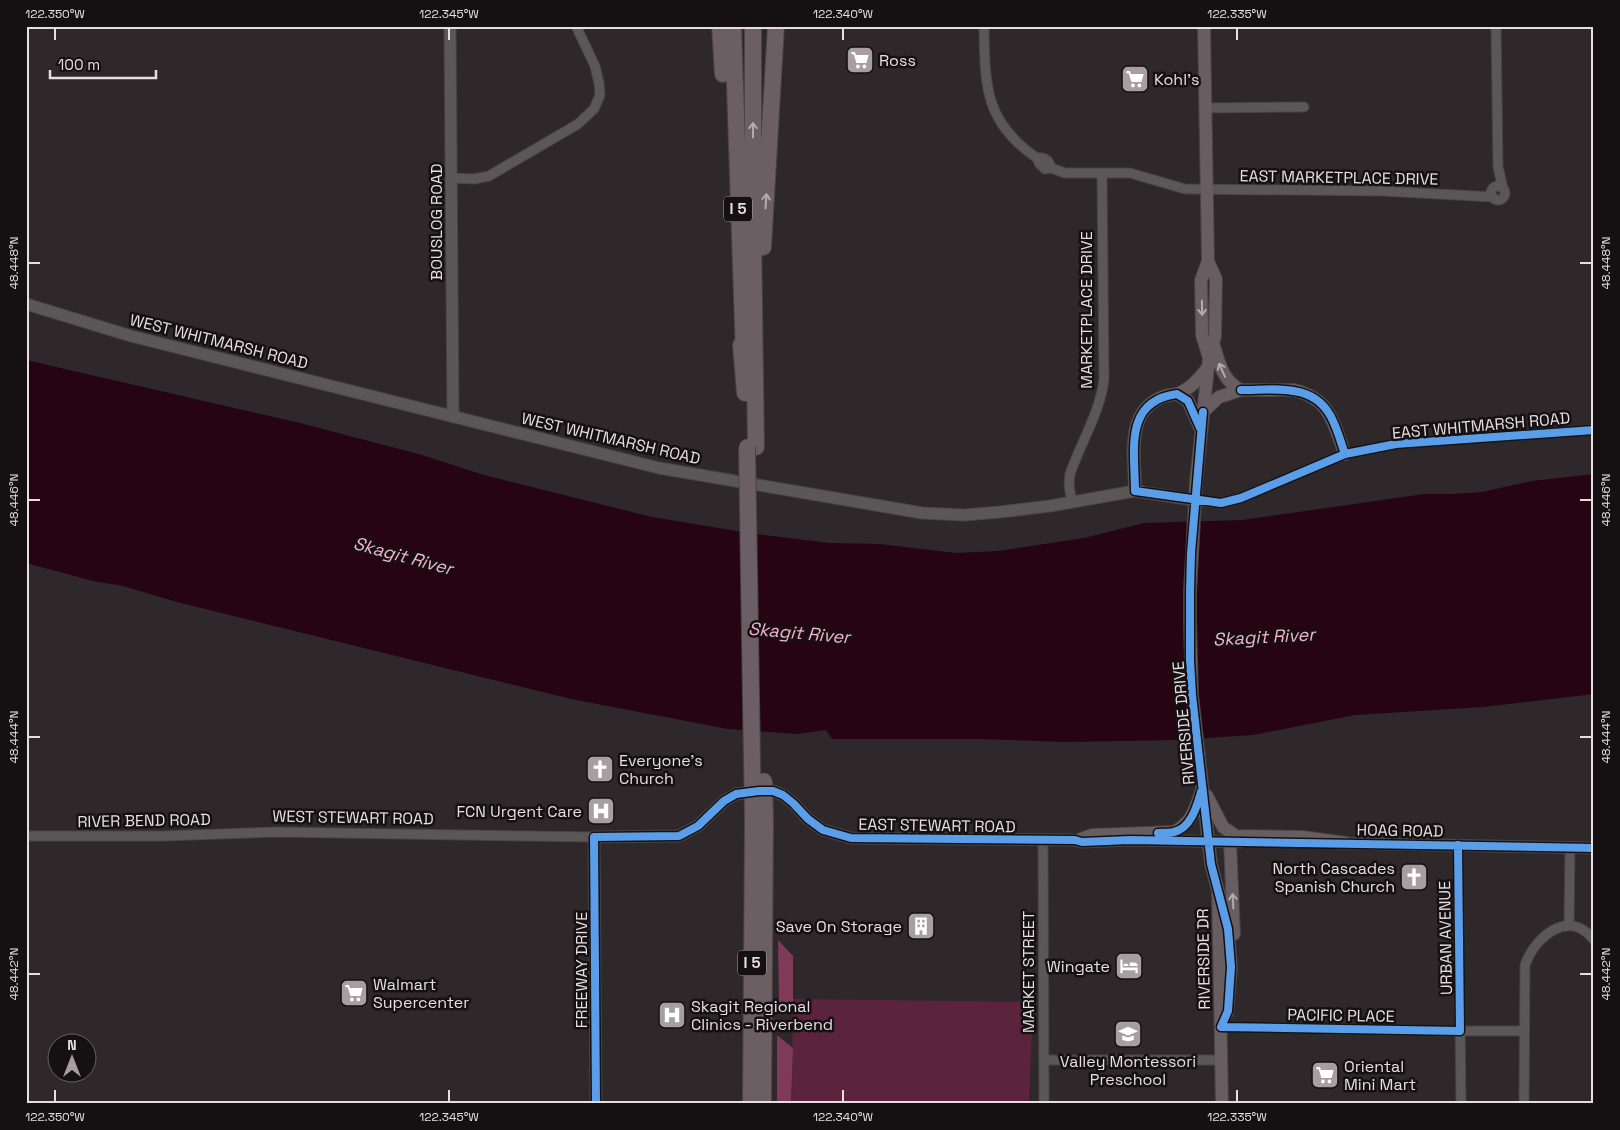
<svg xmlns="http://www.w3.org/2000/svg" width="1620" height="1130" font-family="'Space Grotesk',sans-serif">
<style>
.green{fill:#5b243c}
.forest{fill:#803a59}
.water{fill:#260414}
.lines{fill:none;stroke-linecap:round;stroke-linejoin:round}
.minor-casing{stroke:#484344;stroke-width:11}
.tertiary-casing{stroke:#484344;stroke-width:13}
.secondary-casing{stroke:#484344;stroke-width:14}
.motorway-casing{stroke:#484344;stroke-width:18}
.minor{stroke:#5b5758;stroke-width:9}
.tertiary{stroke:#5b5758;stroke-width:11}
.secondary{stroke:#685e62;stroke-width:12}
.motorway{stroke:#6c5f64;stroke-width:16}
.secondary-bridge-casing{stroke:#484344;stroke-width:14;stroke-linecap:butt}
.motorway-bridge-casing{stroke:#484344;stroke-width:18;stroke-linecap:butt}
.secondary-bridge{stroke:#685e62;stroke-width:12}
.motorway-bridge{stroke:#6c5f64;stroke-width:16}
.cycleway-casing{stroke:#151012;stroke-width:11}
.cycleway{stroke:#5a9eea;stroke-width:8}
.oneway{stroke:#b5abae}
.oneway2{stroke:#b4abae}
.ticks{fill:none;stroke:#e6dee0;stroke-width:2}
.labels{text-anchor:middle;stroke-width:5;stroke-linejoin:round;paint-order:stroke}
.shield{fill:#151012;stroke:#a7a0a2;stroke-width:1}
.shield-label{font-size:15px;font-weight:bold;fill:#e6dee0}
.poi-label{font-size:16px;fill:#e6dee0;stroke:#151012;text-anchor:start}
.street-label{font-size:16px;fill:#e6dee0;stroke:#151012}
.water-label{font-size:18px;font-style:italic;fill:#f8b2cc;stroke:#151012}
.neatline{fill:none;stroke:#e6dee0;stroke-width:2}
.ticks-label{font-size:12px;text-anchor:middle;fill:#e6dee0}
</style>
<rect width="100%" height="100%" fill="#2e282a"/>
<path class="green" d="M793,999L1033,1002L1029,1104H792Z"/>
<path class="forest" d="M778,940L793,956V1012H784L779,1005Z
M777,1035L793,1048L791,1104H777Z"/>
<path class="water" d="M26,360L300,423L422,455L484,475L652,517L755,534L830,543L880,544L956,553L998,551L1084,538L1144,523L1243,520L1424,494H1454L1482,492L1532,481L1594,474V694L1483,707L1355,715L1253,735L1178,740L1065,742L982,739H832L826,730L798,734L728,729L571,699L177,602L123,586L93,581L26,563Z"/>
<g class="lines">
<g class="minor-casing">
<path id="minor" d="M984,26C985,85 984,122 1037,158
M1496,26L1498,167L1503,189
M1205,108L1304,107
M1037,158L1039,163L1045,169L1051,168L1065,173H1130L1185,189L1383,191L1493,197
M1037,158C1045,157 1049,160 1051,168
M452,178L474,179L489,176L578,124L594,109L600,95L599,83L595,66L576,26
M1491 193a7 7 0 1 1 14 0a7 7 0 1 1-14 0Z
M1200,501L1221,503L1241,498L1345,454L1396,444L1594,430
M1072,502L1069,486L1070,474C1081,442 1100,413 1104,379L1102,173
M26,836H163L278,832L594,837
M1043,840L1044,1104
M1458,845L1461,1104
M1569,924L1570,847
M1221,1027L1449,1031H1524
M1044,1060H1222
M1524,1104L1525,965C1535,936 1570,908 1594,940"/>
</g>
<g class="tertiary-casing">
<path id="tertiary" d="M450,26L453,417
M26,304L131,336L659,468L922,513L964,515L1000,512L1050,506L1135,491L1200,501
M1123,838L1130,840L1240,842
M1338,843L1594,848
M596,1104L594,837L679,836L698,826L724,801L736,794L759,791H773L783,795L793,803L808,819L823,830L851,838L1075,840L1082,842L1130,840"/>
</g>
<g class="secondary-casing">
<path id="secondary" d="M1204,26L1208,261L1201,280L1202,335L1209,358
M1213,343C1219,361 1222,381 1241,390
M1177,394L1188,401L1200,428
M1203,412L1219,397L1241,390H1294C1331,399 1333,423 1345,454
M1196,482L1209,358L1215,336L1216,279L1208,261
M1135,491C1135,457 1124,410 1165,396C1169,395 1172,395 1176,394C1190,390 1200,378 1208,367
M1190,623L1192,695L1207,829
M1207,796L1223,827L1236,836L1302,837L1346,843
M1081,839L1092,835L1174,832C1192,822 1195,810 1201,792
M1230,842L1234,934
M1211,864L1228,929L1231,967L1227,1013
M1218,890L1222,1104"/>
</g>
<g class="motorway-casing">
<path id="motorway" d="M720,26L723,74
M733,26L744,356
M753,26V233L756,447
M763,247L776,26
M741,345L745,393
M751,1104L753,822
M763,1104L765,822"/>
</g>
<use href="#minor" class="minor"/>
<use href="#tertiary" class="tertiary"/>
<use href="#secondary" class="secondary"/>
<use href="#motorway" class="motorway"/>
<g class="secondary-bridge-casing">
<path id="secondary-bridge" d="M1190,623V592L1196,482
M1207,829L1211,864"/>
</g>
<g class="motorway-bridge-casing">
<path id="motorway-bridge" d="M747,447L753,822
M764,781L765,822"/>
</g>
<use href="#secondary-bridge" class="secondary-bridge"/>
<use href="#motorway-bridge" class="motorway-bridge"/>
<g class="cycleway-casing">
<path id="cycleway" d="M1241,390C1276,390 1316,382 1333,421C1338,431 1341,443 1345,454
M1203,412L1191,553L1190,592V660L1192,695L1211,864L1228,929L1231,967L1228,1011L1221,1027L1460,1031L1458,845
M1200,428L1188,401L1177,394C1123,401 1135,452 1135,491L1221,503L1241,498L1345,454L1396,444L1594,430
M1158,833C1163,833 1169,833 1174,832C1191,828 1197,806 1201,792
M596,1104L594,837L679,836L698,826L724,801L736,794L759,791H773L783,795L793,803L808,819L823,830L851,838L1075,840L1082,842L1130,840L1594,848"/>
</g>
<use href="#cycleway" class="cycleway"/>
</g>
<defs><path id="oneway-shaft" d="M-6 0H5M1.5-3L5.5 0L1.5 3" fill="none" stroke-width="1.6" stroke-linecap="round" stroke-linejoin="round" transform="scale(1.25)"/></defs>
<g class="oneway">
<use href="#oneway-shaft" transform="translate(753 130) rotate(-90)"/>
<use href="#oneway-shaft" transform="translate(766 201) rotate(-86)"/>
</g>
<g class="oneway2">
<use href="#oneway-shaft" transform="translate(1202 308) rotate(89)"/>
<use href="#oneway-shaft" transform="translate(1222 370) rotate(-114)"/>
<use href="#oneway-shaft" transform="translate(1233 901) rotate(-93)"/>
</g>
<path class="ticks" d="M55,28V40M449,28V40M843,28V40M1237,28V40M28,263H40M1580,263H1592M28,500H40M1580,500H1592M28,737H40M1580,737H1592M28,974H40M1580,974H1592M55,1090V1102M449,1090V1102M843,1090V1102M1237,1090V1102"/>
<defs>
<g id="supermarket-square" transform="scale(1.4375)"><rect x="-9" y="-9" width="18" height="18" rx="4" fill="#a69ea0" stroke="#151012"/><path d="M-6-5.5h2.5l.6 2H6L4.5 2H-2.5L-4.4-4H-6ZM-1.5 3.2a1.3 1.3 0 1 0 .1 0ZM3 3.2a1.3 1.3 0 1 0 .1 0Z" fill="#fff"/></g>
<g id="church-square" transform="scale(1.4375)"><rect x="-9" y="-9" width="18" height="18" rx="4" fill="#a69ea0" stroke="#151012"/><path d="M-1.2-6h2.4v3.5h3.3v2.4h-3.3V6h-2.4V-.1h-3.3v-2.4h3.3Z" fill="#fff"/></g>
<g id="hospital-square" transform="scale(1.4375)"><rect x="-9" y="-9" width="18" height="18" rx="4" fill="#a69ea0" stroke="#151012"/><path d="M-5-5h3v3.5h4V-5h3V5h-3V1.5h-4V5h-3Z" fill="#fff"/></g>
<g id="building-square" transform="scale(1.4375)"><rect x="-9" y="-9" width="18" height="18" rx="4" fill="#a69ea0" stroke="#151012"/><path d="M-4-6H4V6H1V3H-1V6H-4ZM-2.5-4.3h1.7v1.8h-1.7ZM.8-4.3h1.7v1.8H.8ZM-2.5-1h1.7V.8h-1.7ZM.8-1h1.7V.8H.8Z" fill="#fff"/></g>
<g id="hotel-square" transform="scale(1.4375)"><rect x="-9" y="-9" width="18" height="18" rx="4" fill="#a69ea0" stroke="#151012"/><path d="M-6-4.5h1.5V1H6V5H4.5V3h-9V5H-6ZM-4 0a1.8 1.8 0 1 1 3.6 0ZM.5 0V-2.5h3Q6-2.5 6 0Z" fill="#fff"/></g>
<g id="school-square" transform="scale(1.4375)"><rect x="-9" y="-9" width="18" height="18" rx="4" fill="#a69ea0" stroke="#151012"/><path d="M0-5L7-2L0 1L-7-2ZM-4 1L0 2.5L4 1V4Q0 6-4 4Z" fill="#fff"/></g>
</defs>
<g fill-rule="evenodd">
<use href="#supermarket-square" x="860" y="60"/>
<use href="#supermarket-square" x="1135" y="79"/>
<use href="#church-square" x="600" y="769"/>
<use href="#hospital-square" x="601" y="811"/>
<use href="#church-square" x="1414" y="877"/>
<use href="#building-square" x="921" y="926"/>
<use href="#hotel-square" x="1129" y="966"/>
<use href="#supermarket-square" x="354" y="993"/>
<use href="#hospital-square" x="672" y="1015"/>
<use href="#school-square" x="1128" y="1034"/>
<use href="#supermarket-square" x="1325" y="1075"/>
</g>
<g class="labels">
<g class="shield">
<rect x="724" y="196.5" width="28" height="25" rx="4"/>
<rect x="738" y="950.5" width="28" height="25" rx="4"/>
</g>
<g class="shield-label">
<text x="738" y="214">I 5</text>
<text x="752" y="968">I 5</text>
</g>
<g class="poi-label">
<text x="879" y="66">Ross</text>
<text x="1154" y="85">Kohl's</text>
<text x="619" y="766">Everyone's<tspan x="619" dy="18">Church</tspan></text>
<text x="582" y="817" text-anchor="end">FCN Urgent Care</text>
<text x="1395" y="874" text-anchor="end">North Cascades<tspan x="1395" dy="18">Spanish Church</tspan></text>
<text x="902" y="932" text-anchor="end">Save On Storage</text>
<text x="1110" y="972" text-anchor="end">Wingate</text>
<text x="373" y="990">Walmart<tspan x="373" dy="18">Supercenter</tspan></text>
<text x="691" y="1012">Skagit Regional<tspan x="691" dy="18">Clinics - Riverbend</tspan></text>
<text x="1128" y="1067" text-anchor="middle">Valley Montessori<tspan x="1128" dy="18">Preschool</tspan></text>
<text x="1344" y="1072">Oriental<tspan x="1344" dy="18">Mini Mart</tspan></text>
</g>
<g class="street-label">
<text transform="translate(1339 177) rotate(1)" y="6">EAST MARKETPLACE DRIVE</text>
<text transform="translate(436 222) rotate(-90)" y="6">BOUSLOG ROAD</text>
<text transform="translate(1086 310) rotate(-90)" y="6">MARKETPLACE DRIVE</text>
<text transform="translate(219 341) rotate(14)" y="6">WEST WHITMARSH ROAD</text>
<text transform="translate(1481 425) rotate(-5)" y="6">EAST WHITMARSH ROAD</text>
<text transform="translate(611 438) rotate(13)" y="6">WEST WHITMARSH ROAD</text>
<text transform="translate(1183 723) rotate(-95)" y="6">RIVERSIDE DRIVE</text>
<text transform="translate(353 817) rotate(1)" y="6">WEST STEWART ROAD</text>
<text transform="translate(144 820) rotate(-1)" y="6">RIVER BEND ROAD</text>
<text transform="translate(937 825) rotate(1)" y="6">EAST STEWART ROAD</text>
<text transform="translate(1400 830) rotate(1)" y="6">HOAG ROAD</text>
<text transform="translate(1445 938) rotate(-91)" y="6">URBAN AVENUE</text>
<text transform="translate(1203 959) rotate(-91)" y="6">RIVERSIDE DR</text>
<text transform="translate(581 970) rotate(-90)" y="6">FREEWAY DRIVE</text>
<text transform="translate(1028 972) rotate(-90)" y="6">MARKET STREET</text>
<text transform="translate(1341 1015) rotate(1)" y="6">PACIFIC PLACE</text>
</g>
<g class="water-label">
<text transform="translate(403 556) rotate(15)" y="6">Skagit River</text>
<text transform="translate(799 633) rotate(5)" y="6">Skagit River</text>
<text transform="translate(1264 637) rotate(-3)" y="6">Skagit River</text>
</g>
</g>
<rect width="1620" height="1130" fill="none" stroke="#151012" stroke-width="55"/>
<g transform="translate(72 1058)"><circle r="24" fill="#151012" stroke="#696264"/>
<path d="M0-4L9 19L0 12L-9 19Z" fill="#a69ea0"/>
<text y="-8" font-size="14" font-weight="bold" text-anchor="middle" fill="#e6dee0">N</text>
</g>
<path d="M50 70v8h106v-8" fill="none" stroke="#e6dee0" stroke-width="2.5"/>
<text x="58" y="70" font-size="15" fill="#e6dee0" stroke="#151012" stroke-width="4" paint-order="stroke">100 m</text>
<rect x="28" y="28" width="1564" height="1074" class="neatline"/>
<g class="ticks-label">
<text x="55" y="18">122.350°W</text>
<text x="449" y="18">122.345°W</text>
<text x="843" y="18">122.340°W</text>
<text x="1237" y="18">122.335°W</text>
<text transform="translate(14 263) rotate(-90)" y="4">48.448°N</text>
<text transform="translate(1606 263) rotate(-90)" y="4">48.448°N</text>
<text transform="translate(14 500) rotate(-90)" y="4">48.446°N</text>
<text transform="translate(1606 500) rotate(-90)" y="4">48.446°N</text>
<text transform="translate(14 737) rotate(-90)" y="4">48.444°N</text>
<text transform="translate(1606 737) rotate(-90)" y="4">48.444°N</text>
<text transform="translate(14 974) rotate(-90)" y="4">48.442°N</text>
<text transform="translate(1606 974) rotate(-90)" y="4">48.442°N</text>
<text x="55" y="1121">122.350°W</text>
<text x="449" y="1121">122.345°W</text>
<text x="843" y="1121">122.340°W</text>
<text x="1237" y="1121">122.335°W</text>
</g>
</svg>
